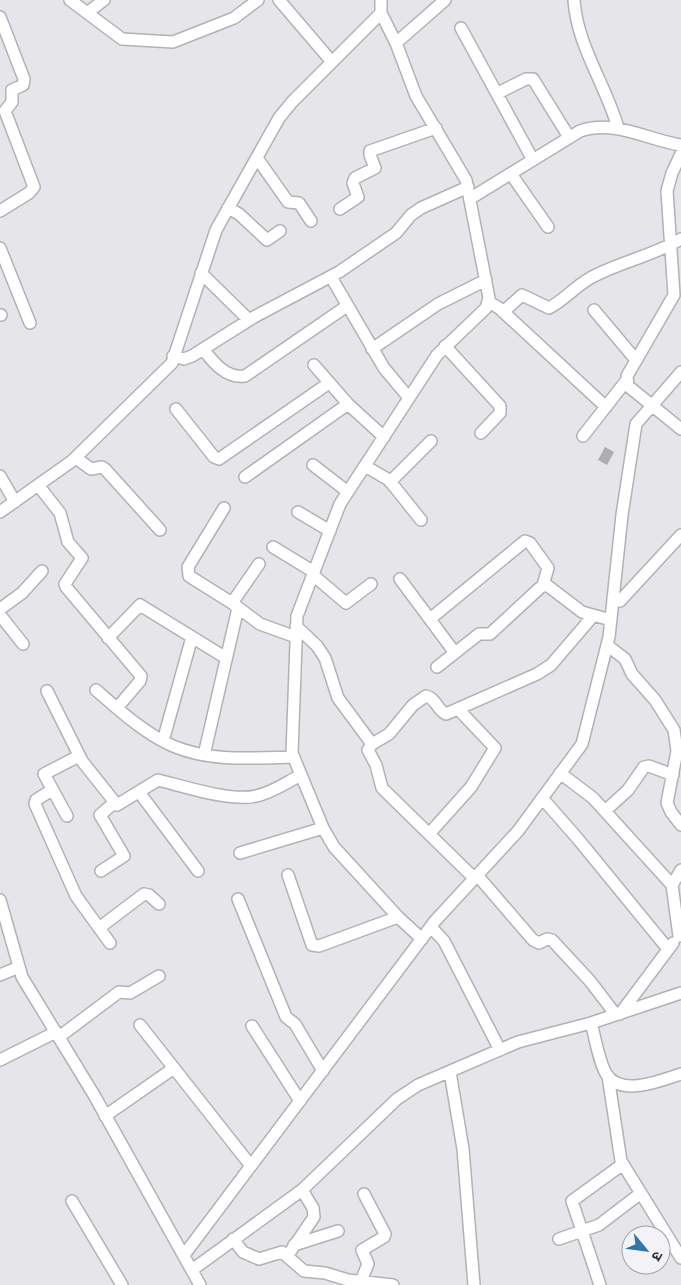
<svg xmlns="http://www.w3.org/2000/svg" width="681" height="1285" font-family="'DejaVu Sans','Noto Sans Devanagari',sans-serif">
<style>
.building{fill:#aeadb1}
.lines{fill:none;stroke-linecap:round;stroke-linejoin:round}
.street-casing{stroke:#b2b2b6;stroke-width:14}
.street{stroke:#fff;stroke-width:11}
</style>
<rect width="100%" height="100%" fill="#e6e6ea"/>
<path class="building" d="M605,447L614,452L607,465L598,460Z"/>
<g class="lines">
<g class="street-casing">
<path id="street" d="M70,0L122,39L173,42L234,18L258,0
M279,0L332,62
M381,0V13L396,43L416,96L466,180L489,298L486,308L437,355L340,504L297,616L292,753L323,828L334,847L398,917L422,939
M574,0C577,46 606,85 618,128
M87,13L104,0
M0,17L24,79L23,85L12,90V102L5,111L34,187L29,193L0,211
M461,28L533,160
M396,43L445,0
M498,93L526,79H533L569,137
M681,154L672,173L667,191L674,295L627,376L628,386L681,429
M257,158L288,202L299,203L311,221
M511,174L548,227
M471,198L580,131C615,119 647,140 681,145
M228,208L239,214L267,240L280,231
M340,209L358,197L353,183L355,178L375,168L370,155V151L436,128
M0,248L30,323
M201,273L249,320
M331,277L384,368L409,398
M489,302L499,308L606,407
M594,310L636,360
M503,312L522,295L549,308C566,299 578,283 596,275C624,261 654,255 681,239
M0,315H1
M445,346L500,406V413L481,433
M203,349C213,362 226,379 245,376L347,306
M372,349L438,304L486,280
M173,356L184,359L192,356L254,317L339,272L396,233L411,215L421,208L468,187
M314,365L349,405L384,437
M176,409L214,457L219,459L329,383
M583,436L626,381
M76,458L91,469L102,467L105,469L160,530
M313,465L348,492
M365,466L389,480L421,520
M0,476L15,502
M245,477L348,404
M390,482L431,441
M38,485L60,513L68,542L82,558L65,584L66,587L141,676L140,681L117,708
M224,508L188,567L189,576L232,603L260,624L296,637
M0,512L72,461L172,363L216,230L279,118L292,102L381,13
M298,512L330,531
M273,547L314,572
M313,575L346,603L371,584
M400,579L455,653
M613,597L620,601L681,535
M232,603L259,564
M0,609L22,593L42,571
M0,615L23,644
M430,619L525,541L530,543L548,568L543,585
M296,626L317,646L325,658L338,698L372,744L368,750L376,765L382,788L474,878
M108,638L140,605L226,658
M607,645L625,659L632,674L655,700L674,730L677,751L667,803L671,812L681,825
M437,667L479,634H490L543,585L548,586L582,612L611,620
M96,690C119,710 145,734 173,746C210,762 254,758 294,757
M47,691L82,761L117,805L158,780C183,786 231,802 256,796C272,793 287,782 301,775
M163,741L192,637
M372,744L389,734L413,705L426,696C436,698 437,710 446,714L537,674L551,665L593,616
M204,755L238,608
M560,773L593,798L672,885L679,936
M52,790L36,800L35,804L76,896L110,943
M139,792L198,871
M542,798L578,839L668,949
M605,811L628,790L644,767L649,766L673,775
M67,816L44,774L79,756
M429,834L471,787L495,748L459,710
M240,853L323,828
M101,871L124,856L100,815L114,803
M288,875L312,945L319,946L398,917
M477,875L533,940L539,943L547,939L552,940L590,981L616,1015
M672,885L681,870
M238,899L286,1017L295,1024L323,1071
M0,900L22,977L94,1095L200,1285
M431,927L444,941L500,1050
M99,928L144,894L149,895L159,904
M0,975L19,967
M620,1014L673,943
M591,1023C595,1036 599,1064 607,1075C622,1097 662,1080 681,1074
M140,1025L251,1166
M252,1026L300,1101
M59,1037L119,992L130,993L159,976
M0,1060L56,1032
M450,1072L463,1149L474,1285
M608,1076L621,1161L681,1258
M105,1116L174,1068
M72,1201L122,1285
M233,1239L243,1252L259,1259L282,1252L304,1271L325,1273L348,1280L393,1285
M559,1239L599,1225L641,1193
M294,1245L338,1231
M184,1255L435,921L518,831L582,744L609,637L622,515L636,424L681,372
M288,1255L314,1217L313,1208L302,1190
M192,1270L302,1190L397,1099L418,1085L518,1042L591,1023L681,993
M361,1281L368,1264L362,1250L384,1237L385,1234L364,1194
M600,1285L572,1201L623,1164"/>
</g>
<use href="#street" class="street"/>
</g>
<g transform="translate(646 1250) rotate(119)"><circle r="24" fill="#f3f3f7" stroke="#a3a3a7"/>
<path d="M0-4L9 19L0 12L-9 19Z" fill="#3374aa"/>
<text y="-8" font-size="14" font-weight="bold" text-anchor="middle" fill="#2c2c2e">उ</text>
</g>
</svg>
